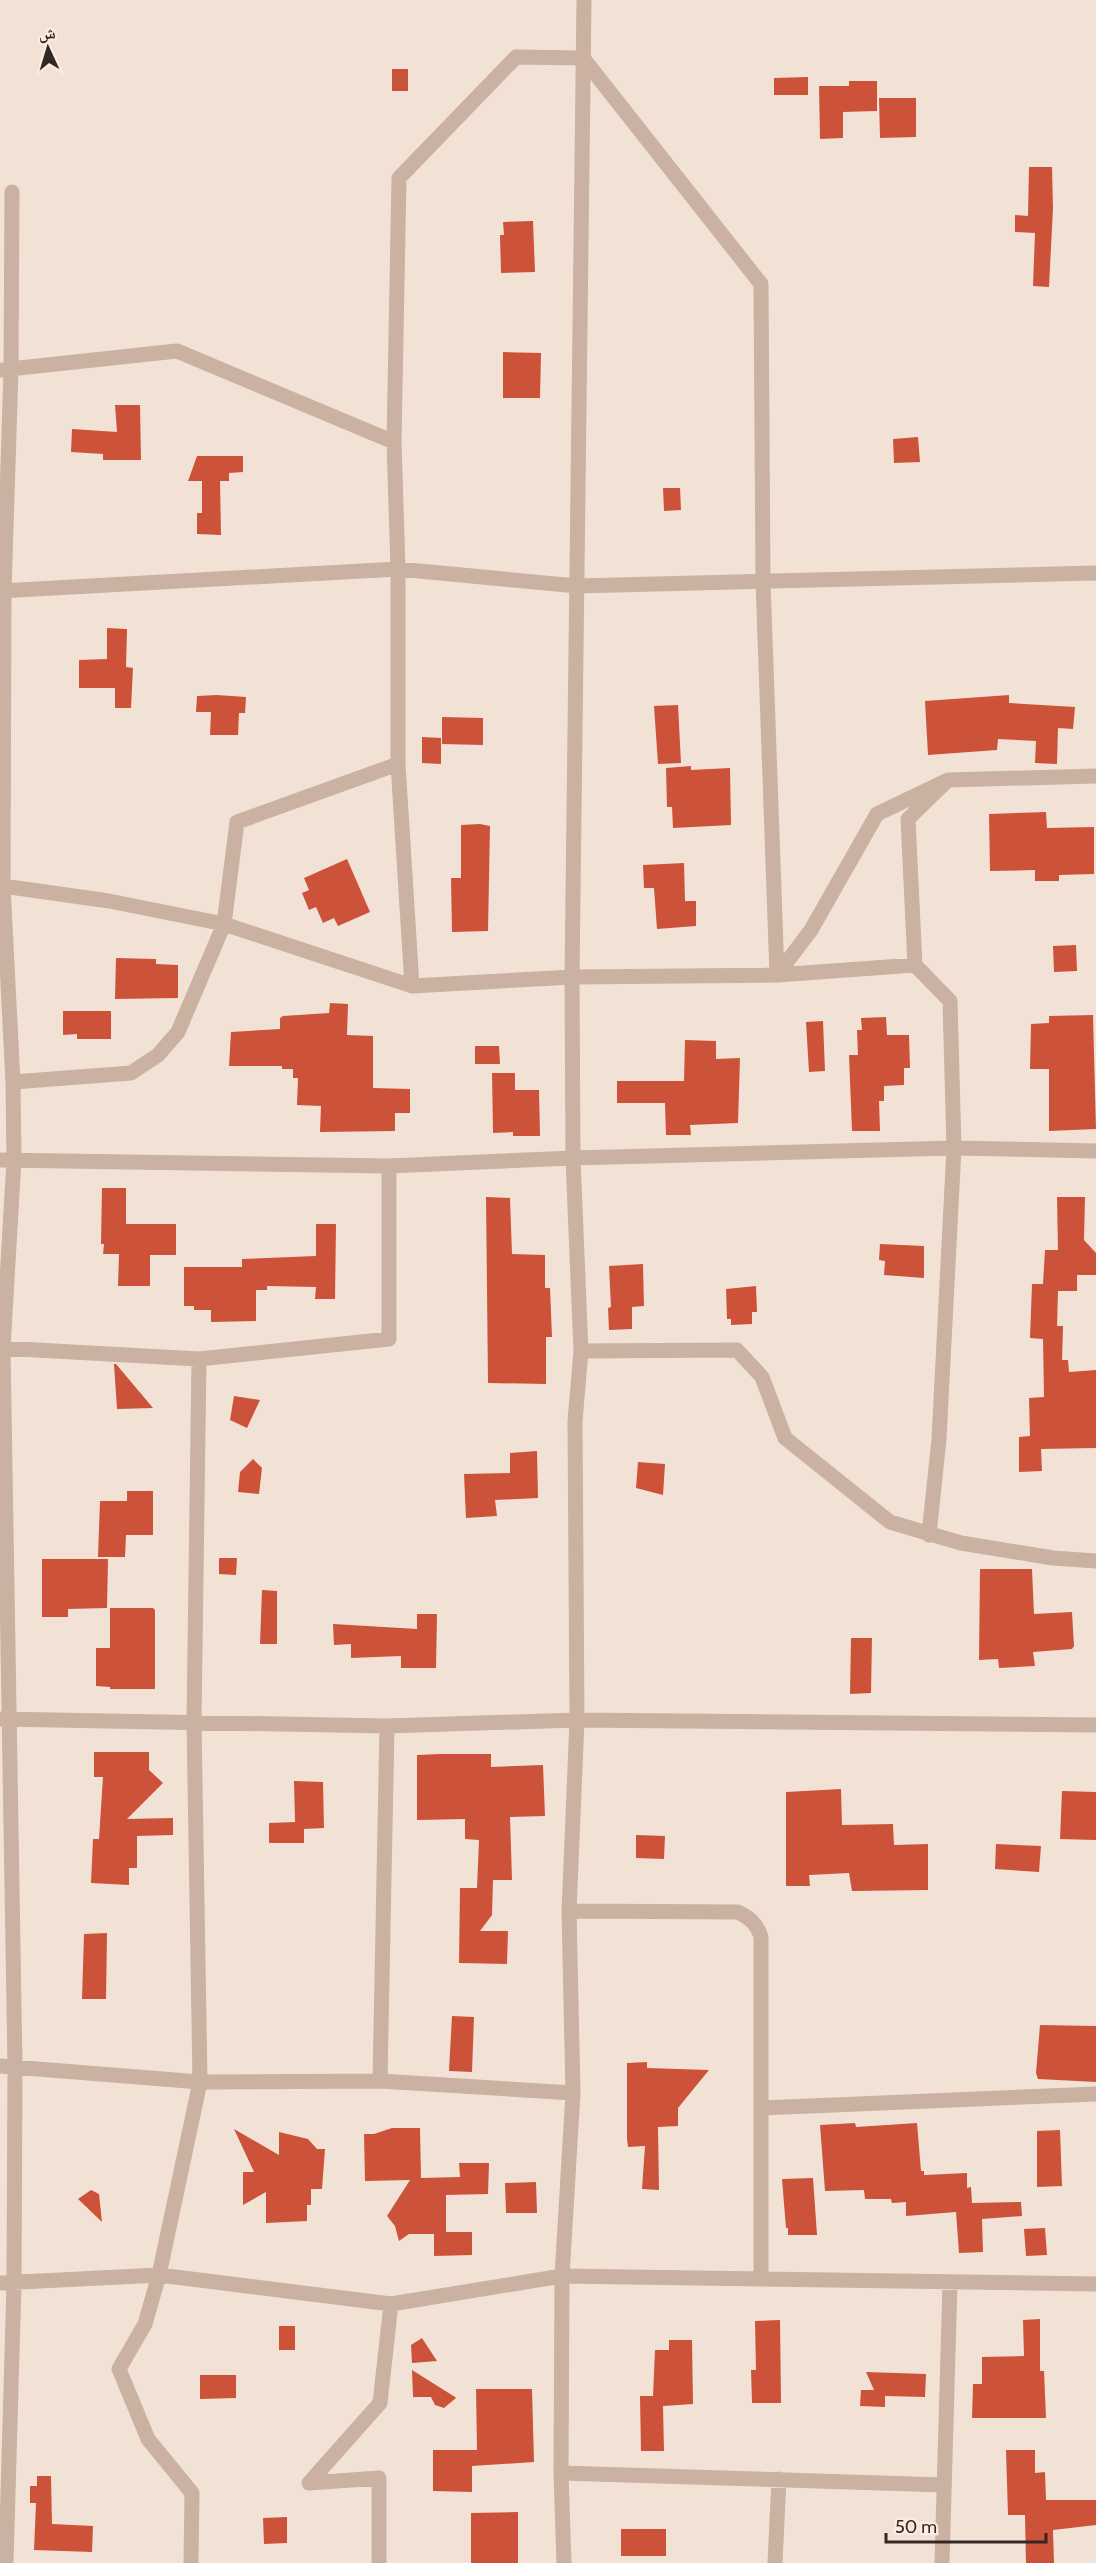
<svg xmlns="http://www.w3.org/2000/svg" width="1096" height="2563" font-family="Cabin,'Noto Naskh Arabic',sans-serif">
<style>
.building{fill:#cc5339}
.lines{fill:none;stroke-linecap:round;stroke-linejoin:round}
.minor{stroke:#cab1a1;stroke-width:15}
</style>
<rect width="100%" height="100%" fill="#f2e2d6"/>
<path class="building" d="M392,69H408V91H392Z
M808,77V95H774V78Z
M849,81H877V111L843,112V138L820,139L819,86H849Z
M879,98H916V137L880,138Z
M1029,167H1052L1053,208L1049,287L1033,286L1035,233L1015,232V215L1028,216Z
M533,221L535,272L501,273L500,235H504L503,222Z
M503,352L541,353L540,398H503Z
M115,405H140L141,460H103V454L71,452L72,429L117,432Z
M918,437L920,462L894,463L893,439Z
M197,456H243V472L229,473V481H220L221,535L197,534V513H202V481H188Z
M663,488H680L681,510L664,511Z
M107,628L127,629L126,667L133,668L131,708H115V688H79V660L107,659Z
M217,695L246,697L245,713H239L238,735H210L211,712H196L197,696Z
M1009,695V703L1075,707L1073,729L1058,728L1057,764L1035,763L1036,741L998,739L997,750L928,755L925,701Z
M678,705L681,763L658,764L654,706Z
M442,717L483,718V745L442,744Z
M422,737L441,738V764L422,763Z
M691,766V770L730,768L731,825L673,828L672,807H667L666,768Z
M1046,812L1047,828L1094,827V874L1059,875V881H1035V870L990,871L989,814Z
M480,824L490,826L488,931L452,932L451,878H461V825Z
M347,859L370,912L338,926L334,918L323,923L316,907L309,910L302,893L309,890L304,878Z
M684,863L685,901H696V926L657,929L654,888H644L643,865Z
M1076,945L1077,971L1054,972L1053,946Z
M116,958L156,959V964L178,965V998L115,999Z
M330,1003L348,1004L347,1035L373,1036V1088L410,1089V1113H395V1131L320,1132L321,1106L297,1105L298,1078H293V1069H282V1066H229L231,1032L280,1029V1018L283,1016L329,1013Z
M63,1011H111V1039H77V1034L63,1035Z
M1093,1015L1096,1129L1049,1131V1069H1030L1031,1024L1049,1023V1016Z
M886,1017L887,1035H909L910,1068H904V1085L884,1086V1101H879L880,1131H852L849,1055H858L857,1030H862L861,1018Z
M823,1021L825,1071L809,1072L806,1022Z
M685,1040L716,1041V1059L740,1058L738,1123L690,1125L691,1135H666L665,1103H617V1081H684Z
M475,1046H499L500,1064H475Z
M492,1073H515V1090H539L540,1136H513V1132L493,1133Z
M102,1188H126V1224H176V1255H150V1286H118L119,1254H103L104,1244H101Z
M486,1197L510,1198L512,1254L545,1255V1288H550L552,1337H546V1384L488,1383Z
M1057,1197H1085L1084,1240L1096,1253V1275H1077V1291H1058L1057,1326H1063L1062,1360H1068L1069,1372L1096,1370V1448L1041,1449L1042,1471L1019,1472V1437L1030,1436L1029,1398L1044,1397L1043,1339L1030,1338L1032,1284H1043L1045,1250H1058Z
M316,1224H336L335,1299H315L316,1287L267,1286V1290H256V1321L211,1322V1310H194V1306H184V1267H242V1259L316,1256Z
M880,1244L924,1246V1278L884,1275L885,1261L879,1260Z
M643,1264L644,1306L632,1307V1329L609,1330L608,1308L611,1307L609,1266Z
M756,1286L757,1312H752V1324L731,1325V1319H727L726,1289Z
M114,1364H116L153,1408L117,1409Z
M234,1396L260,1400L247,1428L230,1420Z
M537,1451L538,1498L495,1500L497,1516L466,1518L464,1474L510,1473V1453Z
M253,1459L262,1468L259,1494L238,1492L240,1472Z
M638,1462L665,1464L663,1495L636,1488Z
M127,1491H153V1535H126L125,1557H98L100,1501H127Z
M219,1558H237L236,1575L219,1574Z
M42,1559H108L107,1608L68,1609V1617H42Z
M980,1569H1032L1034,1614L1072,1612L1074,1646L1072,1649L1033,1652L1035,1666L999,1668L998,1659L979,1660Z
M262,1590L277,1591V1644H260Z
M110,1608H153L155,1610V1689H110V1687L96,1686V1648H110Z
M417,1614H437L436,1668H401V1656L351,1658V1644L334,1645L333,1624L417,1629Z
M851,1638H872L871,1693L850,1694Z
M94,1752H149V1770L163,1783L127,1819L173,1818V1835L137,1836V1868H129V1885L91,1883L93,1839H99L103,1777H94Z
M440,1754H491V1767L543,1765L545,1816L510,1817L512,1880H493L492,1915L480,1931H508L507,1964L459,1963L460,1888H477L479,1840L465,1839V1819L417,1820V1755Z
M294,1781L323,1782L324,1828L304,1829V1843H269V1823L295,1822Z
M841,1789L842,1825L893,1824L894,1845L928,1844V1890L852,1891L849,1873L809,1875L810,1886H786V1792Z
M1062,1791L1096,1792V1840L1060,1839Z
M636,1835L665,1836L664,1859L636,1858Z
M996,1844L1041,1846L1039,1872L995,1869Z
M107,1933L106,1999H82L84,1934Z
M452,2016L474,2017L472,2072L449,2071Z
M1040,2025L1096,2026V2082L1038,2079L1036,2073Z
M647,2062V2068L709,2070L678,2108V2126L658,2127L659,2190L642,2189L645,2146L628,2147L627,2139V2063Z
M855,2123L856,2127L917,2123L921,2171H924V2175L967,2173V2188L971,2187L972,2203L1021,2202L1022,2216L982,2219L983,2252L959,2253L956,2212L906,2216V2202L892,2203L891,2199H865L864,2190L825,2191L820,2125Z
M392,2128H420L421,2178L460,2177L459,2163H489L488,2194L446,2195V2232H472V2255L434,2256V2234H409L399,2241L395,2226L387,2216L410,2180L365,2181L364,2134H374Z
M234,2129L279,2155V2132L308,2139L317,2149H325L322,2189H311V2205H307V2221L266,2223V2192L243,2205V2172H254Z
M1060,2130L1062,2186L1037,2187V2131Z
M813,2178L817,2235H788V2228H786L782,2179Z
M536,2182L537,2213H506L505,2183Z
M91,2190L99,2194L102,2222L78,2199Z
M1045,2228L1047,2255L1026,2256L1024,2229Z
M1040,2319V2371H1044L1046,2418H972L973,2384H982V2357L1024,2356L1023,2320Z
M780,2320L781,2403H752L751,2370H756L755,2321Z
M279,2326H295V2350H279Z
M422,2338L437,2361L412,2363L411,2345Z
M669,2340H692L693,2404L663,2406L664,2451H641L640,2396H653L655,2350H669Z
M412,2370L455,2397L456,2398L444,2408L435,2405L431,2397H413Z
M866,2372L926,2374L925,2397L885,2396V2407L860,2406L861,2390H874Z
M200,2375H236V2398L200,2399Z
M476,2389H532L534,2462L472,2466V2492L433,2491V2450H477Z
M1006,2450H1035V2473L1045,2472L1046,2500H1096V2525L1053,2530L1054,2563H1026L1025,2515H1008Z
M37,2476H51L52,2524L93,2526L92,2552L34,2550L36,2503H30V2486H37Z
M518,2512V2563H471V2513Z
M287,2517V2543L264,2544L263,2518Z
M621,2529H666V2556H621Z"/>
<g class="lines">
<path class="minor" d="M0,370L177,351L394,442
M0,591L398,569L577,586L1096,573
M3,886L109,901L224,924L412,986L572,977L777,975L915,965
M777,975L811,930L877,814L948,780L1096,776
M412,986L398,764V569L394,442L399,178L516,57L583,58L761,284L763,581L777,975
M13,1082L131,1073L158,1055L178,1032L224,924L237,822L398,764
M0,1160L389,1166L573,1158L954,1148L1096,1151
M0,1348L199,1359L389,1339V1166
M581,1351L737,1350L762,1377L785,1438L890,1522L961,1543L1053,1558L1096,1561
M929,1535L939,1439L954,1148L950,1001L915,965L908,819L948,780
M0,1719L387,1726L577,1720L1096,1725
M569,1911L738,1912C750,1918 757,1924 761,1937V2278
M0,2066L200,2082L380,2081L573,2093
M380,2081L387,1726
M761,2108L1096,2094
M0,2283L159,2275L391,2304L562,2276L1096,2284
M561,2473L944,2485
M6,2563L14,2284L15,2066L3,1348L14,1160L13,1082L3,886L4,592L11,370L12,192
M191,2563L192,2493L148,2439L119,2369L145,2324L159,2275L200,2082L194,1721L199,1359
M379,2563V2478L309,2483L380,2403L391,2304
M564,2563L561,2473L562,2276L573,2093L569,1911L577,1720L575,1421L581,1351L573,1158L572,977L584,0
M775,2563L779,2479
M942,2563L950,2283"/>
</g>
<g transform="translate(48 48) rotate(356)" stroke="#f9ede2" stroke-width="4.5" paint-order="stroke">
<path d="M0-4.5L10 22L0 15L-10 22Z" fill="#342824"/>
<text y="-9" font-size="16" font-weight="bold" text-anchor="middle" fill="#342824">ش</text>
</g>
<path d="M886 2533v9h160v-9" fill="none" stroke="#342824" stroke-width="3"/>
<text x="895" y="2533" font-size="18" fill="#342824" stroke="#f9ede2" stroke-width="4.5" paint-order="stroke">50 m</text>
</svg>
